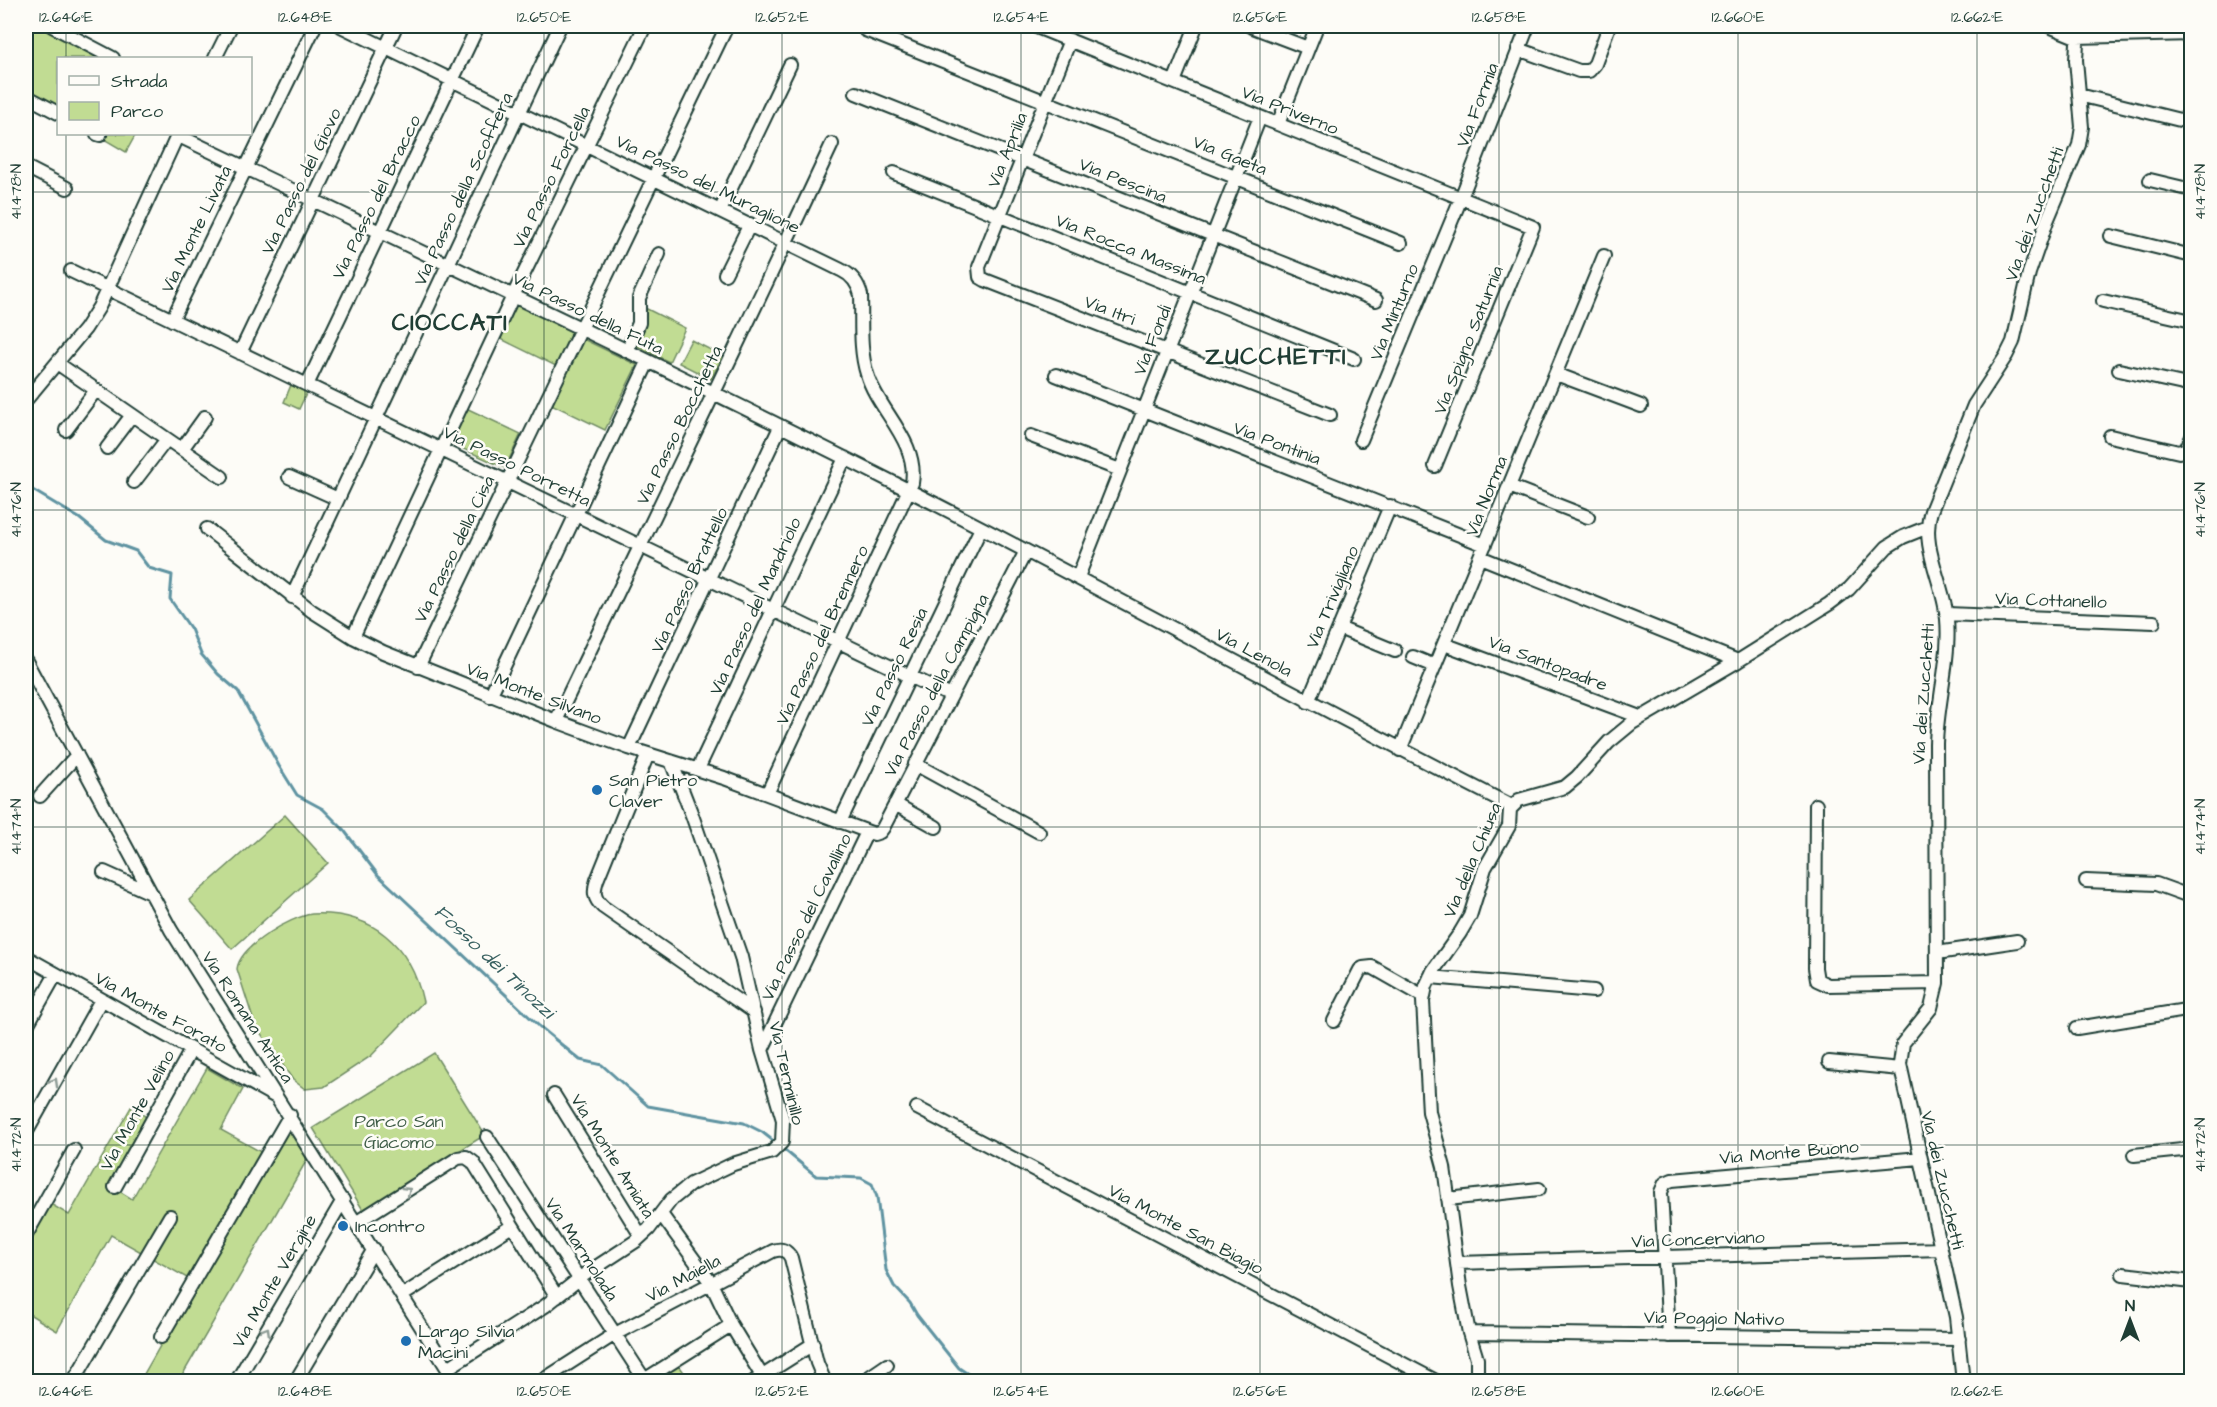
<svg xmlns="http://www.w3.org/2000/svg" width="2217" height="1407" font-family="'Architects Daughter',sans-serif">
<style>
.green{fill:#c1dc93;stroke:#708c64;stroke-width:1.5}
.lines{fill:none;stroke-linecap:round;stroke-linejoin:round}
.stream{stroke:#5e93a1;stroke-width:3}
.minor-casing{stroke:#1f3d34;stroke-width:16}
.minor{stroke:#fdfcf7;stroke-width:12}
.oneway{stroke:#8e9c96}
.ticks{fill:none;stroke:#1f3d34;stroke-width:1.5;stroke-opacity:0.45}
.poi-dot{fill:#1f6fb2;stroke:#fdfcf7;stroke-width:2}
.labels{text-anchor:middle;stroke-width:5;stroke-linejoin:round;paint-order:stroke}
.street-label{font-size:18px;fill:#1f3d34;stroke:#fdfcf7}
.poi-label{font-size:18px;fill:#1f3d34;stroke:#fdfcf7;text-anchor:start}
.park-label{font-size:18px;fill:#3f5d47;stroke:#fdfcf7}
.water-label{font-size:20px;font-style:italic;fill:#396161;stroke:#fdfcf7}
.district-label{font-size:24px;font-weight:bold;letter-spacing:1.5px;fill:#1f3d34;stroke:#fdfcf7}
.neatline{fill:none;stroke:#1f3d34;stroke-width:2}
.ticks-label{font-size:15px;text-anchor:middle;fill:#1f3d34}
</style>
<rect width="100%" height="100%" fill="#fdfcf7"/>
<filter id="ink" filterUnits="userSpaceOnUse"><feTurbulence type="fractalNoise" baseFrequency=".0167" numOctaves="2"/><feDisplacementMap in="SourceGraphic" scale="12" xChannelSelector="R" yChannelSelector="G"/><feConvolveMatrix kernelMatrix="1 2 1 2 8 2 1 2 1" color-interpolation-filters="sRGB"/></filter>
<g filter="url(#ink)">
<path class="green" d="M26,26H49L107,58H58V109L26,92Z
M103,134H136L126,152L102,138Z
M515,305L572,332L556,366L499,338Z
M647,309L685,328L669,362L631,343Z
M581,338L637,365L605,430L549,403Z
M691,340L723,356L711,379L679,363Z
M291,385L307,392L299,409L284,402Z
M464,407L521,434L505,468L448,442Z
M285,815L328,863L232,949L189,900Z
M312,914C372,911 411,945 423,1002L371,1056L324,1087L305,1089L293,1080L255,1025L237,969C240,946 290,917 312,914Z
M434,1053L485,1135L363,1210L313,1128Z
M207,1068L243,1089L221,1130L270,1157L288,1124L308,1158L179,1381H157L144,1374L196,1283L111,1235L57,1331L26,1312V1244L49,1203L69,1215L131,1107L148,1118L111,1186L132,1199Z
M676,1361L690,1381H657L653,1377Z"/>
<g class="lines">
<path class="stream" d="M26,486L79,518L106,540L136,551L149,568L172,575L170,599L191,629L201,654L218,674L238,691L279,766L297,795L323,809L343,829L378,875L539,1026L580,1060L602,1065L648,1106L744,1123L762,1132L776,1143
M781,1147L816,1176L861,1178L872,1184L877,1197L886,1270L894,1286L910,1303L917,1315L959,1368L980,1382"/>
<g class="minor-casing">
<path id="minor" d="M52,26L113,58
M341,26L841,270C852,275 858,283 861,295C862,320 859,349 867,374C878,411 919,441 912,483L767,794
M1034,26L1533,227L1435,466
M1250,26L1308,48
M2049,26L2076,37L2192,34
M865,30L1401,243
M1070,40L979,267L980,277L985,280L1330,415
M1518,49L1579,71H1589L1595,64L1609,26
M215,58L231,26
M1174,82L1196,26
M856,93L1376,300
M2079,95L2192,123
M26,96L58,113
M1278,124L1317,26
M97,134L100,135
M177,135C421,252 666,367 906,489C1109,592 1308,703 1512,806
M26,167L67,188
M894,173L1354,359
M2150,180L2192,190
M721,209L790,65
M2111,236L2192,256
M71,271L947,694
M725,274L750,224
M2103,301L2192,321
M172,320L315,26
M627,351L639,323V298L659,254
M240,353L396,26
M57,363L222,477
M2119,370L2192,386
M1556,374L1641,406
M1056,375L1485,545
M307,385L478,26
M26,400L85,329L99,307L178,134
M66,430L96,390
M1031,436L1120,470
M2110,436L2179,452L2186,449L2192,437
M1361,440L1461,198L1528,26
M107,448L132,415
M182,449L205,417
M289,477L338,499
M134,482L167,439
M1509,486L1588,517
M207,529L312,611L353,637L383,652L556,721L629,748L724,778L874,834L880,832L883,828L1026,551
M1480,557L1738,661
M1078,577L1260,117
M292,597L560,26
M1947,614L2154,622
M1339,628L1395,651
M353,637L513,296L645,26
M1444,644L1640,717
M1413,657L1435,666
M26,661L171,930L456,1382
M418,667L727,26
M490,696L648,362
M1308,702L1390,506
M556,721C648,529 742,337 832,144
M629,748L780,427
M1400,750L1604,256
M648,754L597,880C593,892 594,899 603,907L754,1012
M915,764L1039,832
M698,769L845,458
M40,796L77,755
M895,804L936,827
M1816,805L1815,968L1817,980L1828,985L1937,983
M840,822L981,528
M104,872L151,893
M2086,881L2156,884L2192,897
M1937,953L2017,941
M26,957L276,1097
M1430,977L1594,991
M1334,1021L1360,970L1363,968L1372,967L1423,996
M26,1027L56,974
M2077,1028L2192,1009
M762,1050L867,832
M1829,1062L1900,1069
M554,1095L641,1236
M917,1108L1438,1382
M26,1133L101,1000
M487,1137L646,1382
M2134,1155L2192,1149
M115,1187L191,1050
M1448,1199L1539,1189
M661,1214L711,1283L731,1325L762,1376
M357,1222L458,1158L466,1157L473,1162L557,1297
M26,1235L74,1150
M1457,1263L1941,1249
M2123,1274L2192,1282
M403,1295L512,1226
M1469,1333L1959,1339
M1669,1336L1661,1192L1665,1183L1672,1180L1920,1158
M161,1337L290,1115
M448,1368L545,1306L584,1275L636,1241L649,1229L671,1200L691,1184L733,1164L772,1152L782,1142L783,1120L762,1050L741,957L692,815L671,761
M73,1382L170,1216
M236,1382L343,1200
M295,1382L374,1249
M540,1382L615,1334L773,1251C781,1248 787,1250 791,1258L817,1363L825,1382
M641,1382L731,1325
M753,1382L813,1344
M862,1382L887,1365
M1477,1382V1359L1469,1333L1460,1286L1444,1167L1429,1112L1423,1001L1426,986L1433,971L1460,933L1470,916L1485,868L1509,826L1510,809L1519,800L1565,787L1577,777L1609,742L1632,723L1738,661L1829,604L1849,589L1887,547L1903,537L1928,527
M1963,1382L1956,1317L1900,1064L1903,1043L1931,1008L1937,983L1936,744C1937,700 1954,647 1945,606C1939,575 1921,542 1931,511L1974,405L2006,356L2013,342L2029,273L2047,221L2079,145L2082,127L2076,60L2078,26"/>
</g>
<use href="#minor" class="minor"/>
</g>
<defs><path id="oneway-chevron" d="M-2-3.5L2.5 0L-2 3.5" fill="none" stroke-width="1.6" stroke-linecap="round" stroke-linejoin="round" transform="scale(1.5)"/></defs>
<g class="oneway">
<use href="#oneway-chevron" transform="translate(54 1082) rotate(-60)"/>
<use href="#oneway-chevron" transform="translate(407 1191) rotate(-32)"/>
<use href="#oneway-chevron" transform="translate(266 1331) rotate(-60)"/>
</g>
</g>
<path class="ticks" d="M66,26V58M305,26V1382M544,26V1382M782,26V1382M1021,26V1382M1260,26V1382M1499,26V1382M1738,26V1382M1977,26V1382M66,134V1382M26,192H2192M26,510H2192M26,827H2192M26,1145H2192"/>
<g class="poi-dot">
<circle cx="597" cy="790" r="6"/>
<circle cx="343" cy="1226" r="6"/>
<circle cx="406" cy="1341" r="6"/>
</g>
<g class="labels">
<g class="street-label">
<text transform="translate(1477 105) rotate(-69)" y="6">Via Formia</text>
<text transform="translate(1290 110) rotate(22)" y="6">Via Priverno</text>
<text transform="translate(1007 150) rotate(-68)" y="6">Via Aprilia</text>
<text transform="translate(1230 155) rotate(22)" y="6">Via Gaeta</text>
<text transform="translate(551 177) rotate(-64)" y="6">Via Passo Forcella</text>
<text transform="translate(1123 180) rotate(22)" y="6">Via Pescina</text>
<text transform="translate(301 181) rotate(-64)" y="6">Via Passo del Giovo</text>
<text transform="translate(708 184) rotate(26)" y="6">Via Passo del Muraglione</text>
<text transform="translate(463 189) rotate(-65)" y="6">Via Passo della Scoffera</text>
<text transform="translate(376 197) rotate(-64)" y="6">Via Passo del Bracco</text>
<text transform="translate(2034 214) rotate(-70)" y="6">Via dei Zucchetti</text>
<text transform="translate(196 229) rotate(-64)" y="6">Via Monte Livata</text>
<text transform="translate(1131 249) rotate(22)" y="6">Via Rocca Massima</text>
<text transform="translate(1110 310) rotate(21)" y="6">Via Itri</text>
<text transform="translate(1394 312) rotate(-68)" y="6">Via Minturno</text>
<text transform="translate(588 313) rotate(26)" y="6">Via Passo della Futa</text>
<text transform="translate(1152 340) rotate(-68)" y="6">Via Fondi</text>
<text transform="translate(1468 340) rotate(-68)" y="6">Via Spigno Saturnia</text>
<text transform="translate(679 425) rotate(-64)" y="6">Via Passo Bocchetta</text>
<text transform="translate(1277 443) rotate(21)" y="6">Via Pontinia</text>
<text transform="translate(517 466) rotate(26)" y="6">Via Passo Porretta</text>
<text transform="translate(1486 496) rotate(-68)" y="6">Via Norma</text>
<text transform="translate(454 549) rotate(-64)" y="6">Via Passo della Cisa</text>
<text transform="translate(689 580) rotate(-65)" y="6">Via Passo Brattello</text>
<text transform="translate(1332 597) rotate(-67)" y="6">Via Trivigliano</text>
<text transform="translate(2051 600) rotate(2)" y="6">Via Cottanello</text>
<text transform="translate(755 606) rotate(-65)" y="6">Via Passo del Mandriolo</text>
<text transform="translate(822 635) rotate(-65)" y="6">Via Passo del Brennero</text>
<text transform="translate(1254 652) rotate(28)" y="6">Via Lenola</text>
<text transform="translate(1548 663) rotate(21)" y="6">Via Santopadre</text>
<text transform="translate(894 667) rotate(-64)" y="6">Via Passo Resia</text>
<text transform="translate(936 685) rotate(-62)" y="6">Via Passo della Campigna</text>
<text transform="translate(534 693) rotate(21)" y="6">Via Monte Silvano</text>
<text transform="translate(1923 694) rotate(-86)" y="6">Via dei Zucchetti</text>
<text transform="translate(1472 860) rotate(-67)" y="6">Via della Chiusa</text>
<text transform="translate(806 917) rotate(-64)" y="6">Via Passo del Cavallino</text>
<text transform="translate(161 1012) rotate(29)" y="6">Via Monte Forato</text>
<text transform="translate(248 1017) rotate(57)" y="6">Via Romana Antica</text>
<text transform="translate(787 1073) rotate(77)" y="6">Via Terminillo</text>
<text transform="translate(137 1110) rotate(-61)" y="6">Via Monte Velino</text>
<text transform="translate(1789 1152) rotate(-5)" y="6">Via Monte Buono</text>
<text transform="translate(613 1156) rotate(58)" y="6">Via Monte Amiata</text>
<text transform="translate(1943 1180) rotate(77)" y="6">Via dei Zucchetti</text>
<text transform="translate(1186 1229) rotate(28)" y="6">Via Monte San Biagio</text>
<text transform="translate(1698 1239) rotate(-2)" y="6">Via Concerviano</text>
<text transform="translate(582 1249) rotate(57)" y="6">Via Marmolada</text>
<text transform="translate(683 1278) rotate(-28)" y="6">Via Maiella</text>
<text transform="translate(274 1281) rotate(-60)" y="6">Via Monte Vergine</text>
<text transform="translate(1714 1318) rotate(1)" y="6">Via Poggio Nativo</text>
</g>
<g class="poi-label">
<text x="609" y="786">San Pietro<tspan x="609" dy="21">Claver</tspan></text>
<text x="355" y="1232">Incontro</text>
<text x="418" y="1337">Largo Silvia<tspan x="418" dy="21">Macini</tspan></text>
</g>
<g class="park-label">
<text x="399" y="1127">Parco San<tspan x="399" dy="21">Giacomo</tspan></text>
</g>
<g class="water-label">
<text transform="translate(495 961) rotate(43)" y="7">Fosso dei Tinozzi</text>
</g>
<g class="district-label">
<text x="450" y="330">CIOCCATI</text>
<text x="1276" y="364">ZUCCHETTI</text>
</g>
</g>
<rect width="2217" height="1407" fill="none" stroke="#fdfcf7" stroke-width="66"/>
<rect x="57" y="57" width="195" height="78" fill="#fdfcf7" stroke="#a4b0a9" stroke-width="1.5"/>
<rect x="69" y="76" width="30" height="9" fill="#fdfcf7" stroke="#a4b0a9" stroke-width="1.5"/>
<text x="111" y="87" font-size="18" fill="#1f3d34">Strada</text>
<rect x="69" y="102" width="30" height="18" fill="#c1dc93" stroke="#a4b0a9" stroke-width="1.5"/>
<text x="111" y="117" font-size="18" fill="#1f3d34">Parco</text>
<g transform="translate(2130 1320)" stroke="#fdfcf7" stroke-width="4.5" paint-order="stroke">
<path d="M0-4.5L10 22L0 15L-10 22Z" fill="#1f3d34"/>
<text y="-9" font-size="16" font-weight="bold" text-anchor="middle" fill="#1f3d34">N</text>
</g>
<rect x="33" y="33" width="2151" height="1341" class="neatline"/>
<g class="ticks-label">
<text x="66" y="22">12.646°E</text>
<text x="305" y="22">12.648°E</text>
<text x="544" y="22">12.650°E</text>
<text x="782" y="22">12.652°E</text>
<text x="1021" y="22">12.654°E</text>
<text x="1260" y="22">12.656°E</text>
<text x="1499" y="22">12.658°E</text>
<text x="1738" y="22">12.660°E</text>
<text x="1977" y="22">12.662°E</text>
<text transform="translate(16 192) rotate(-90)" y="5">41.478°N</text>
<text transform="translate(2200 192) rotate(-90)" y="5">41.478°N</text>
<text transform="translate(16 510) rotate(-90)" y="5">41.476°N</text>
<text transform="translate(2200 510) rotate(-90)" y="5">41.476°N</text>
<text transform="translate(16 827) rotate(-90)" y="5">41.474°N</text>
<text transform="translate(2200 827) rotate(-90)" y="5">41.474°N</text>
<text transform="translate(16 1145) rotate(-90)" y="5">41.472°N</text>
<text transform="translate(2200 1145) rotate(-90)" y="5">41.472°N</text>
<text x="66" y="1396">12.646°E</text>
<text x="305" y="1396">12.648°E</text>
<text x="544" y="1396">12.650°E</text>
<text x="782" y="1396">12.652°E</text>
<text x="1021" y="1396">12.654°E</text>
<text x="1260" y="1396">12.656°E</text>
<text x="1499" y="1396">12.658°E</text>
<text x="1738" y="1396">12.660°E</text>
<text x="1977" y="1396">12.662°E</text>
</g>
</svg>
